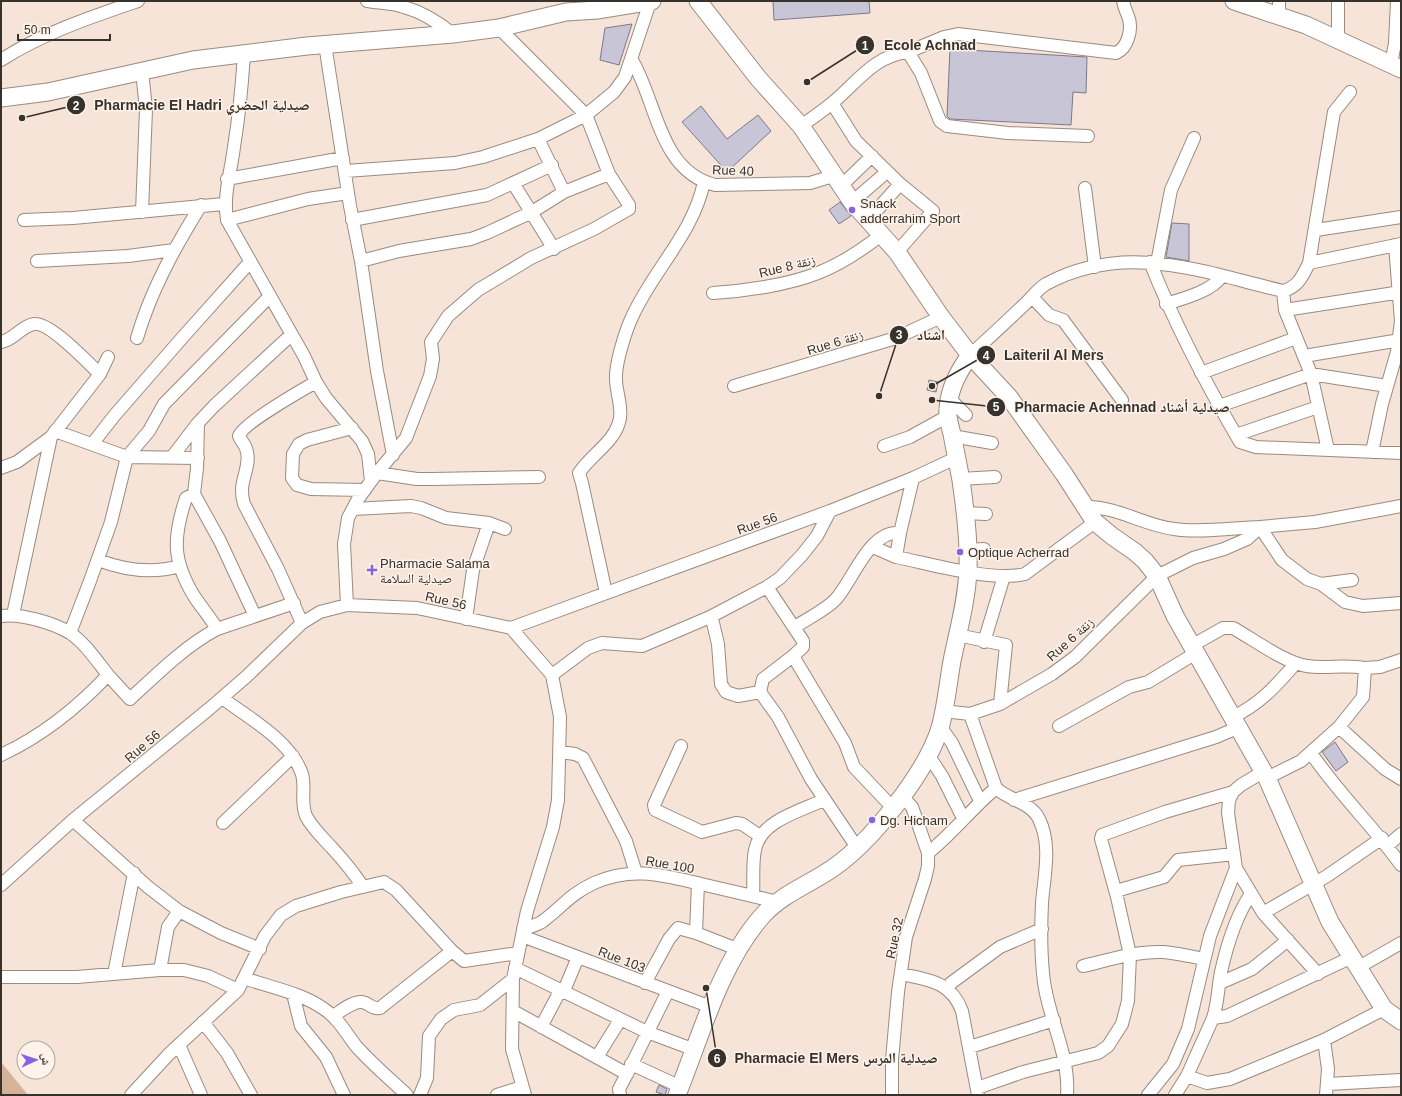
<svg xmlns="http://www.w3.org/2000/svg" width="1402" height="1096" font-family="Helvetica,'Noto Naskh Arabic',sans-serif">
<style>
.green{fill:#d5b399}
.building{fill:#c8c5d7;stroke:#7c798a}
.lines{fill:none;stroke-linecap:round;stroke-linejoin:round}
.street-casing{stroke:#9a8b7f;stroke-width:14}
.secondary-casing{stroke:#9a8b7f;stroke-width:19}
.street{stroke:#fff;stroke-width:12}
.secondary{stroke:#fff;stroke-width:17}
.poi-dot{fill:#8564df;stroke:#fdf3eb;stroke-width:1.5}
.labels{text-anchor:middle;stroke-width:3;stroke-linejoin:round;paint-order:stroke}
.street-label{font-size:13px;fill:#38322d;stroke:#fdf3eb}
.poi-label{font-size:13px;fill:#38322d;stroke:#fdf3eb;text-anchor:start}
.leader{fill:none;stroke:#38322d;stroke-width:1.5}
.callout-dot{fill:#38322d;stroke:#fdf3eb;stroke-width:1.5}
.mark-label{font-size:12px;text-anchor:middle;font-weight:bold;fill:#fff}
.callout-label{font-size:14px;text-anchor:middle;font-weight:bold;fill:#38322d;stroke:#fdf3eb;stroke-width:3;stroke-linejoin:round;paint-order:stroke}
</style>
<rect width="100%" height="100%" fill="#f5e4d7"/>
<path class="green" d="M1,1062L28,1095H1Z"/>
<path class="building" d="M773,1H869L870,13L774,20Z
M632,24L619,65L600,60L605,28Z
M950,49L1087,57L1086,93L1073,92L1071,125L950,119L947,116Z
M701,106L727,139L758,115L771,131L727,172L682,122Z
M840,202L851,216L839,224L829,210Z
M1172,223L1189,224V261L1166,257Z
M929,380L938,382L936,392L927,390Z
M1335,742L1348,762L1336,771L1322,752Z
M659,1085L667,1089L665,1095L656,1092Z"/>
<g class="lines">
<g class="street-casing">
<path id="street" d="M367,1C379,3 393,3 404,7C422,12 438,22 453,34
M1279,1V16
M1338,39V1
M325,44L350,206L361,261L377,371L393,455
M908,52L944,37L958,34L1116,53C1128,48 1133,28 1128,16C1126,11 1124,7 1123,1
M244,54C242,85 239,116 234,147C231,172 223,194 227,220L304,356L316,382L326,398L362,441L368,454L371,481
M1,60C43,33 91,17 138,1
M632,60C657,102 659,171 715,185L810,183L833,176
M1391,64L1395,43L1397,1
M142,71L146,109L142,212
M832,103L856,141L900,184L933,211L897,252
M801,126C811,119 821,112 831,104C855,85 874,55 908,52L921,73L940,121L947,126L1008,133L1088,136
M538,139L564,192
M346,171L455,163L483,157L538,139L586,115L614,92L625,77L650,2
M227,179L343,158
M513,183L554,249
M840,187L872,156
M1085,188L1095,267
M852,202L881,177
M24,220L73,218L224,204
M227,220L308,199L348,193
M352,220L487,195L552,165
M868,220L900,184
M1316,230L1401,217
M1395,245L1401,321
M37,261L128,256L174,250
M361,261L399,251L471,239L487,233L532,212L564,192L609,174
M1150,262C1175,325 1206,384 1240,442L1256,447L1401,453
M1157,263L1171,190L1194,138
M1309,263L1401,244
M1283,291L1285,310L1311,374L1328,450
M713,293C745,291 788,285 818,273C841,264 862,250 881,235
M1032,297L1049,315L1063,320L1122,400
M1166,304C1182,299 1212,291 1221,277
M1285,310L1401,292
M137,338C151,290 175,247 201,205
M1,342C14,340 21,326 34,324C49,321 88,363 100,374
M970,355C989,338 1008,320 1026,303C1032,297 1039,288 1046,284C1126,241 1202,272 1283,291C1298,287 1302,277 1309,263L1334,112L1350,92
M1304,356L1400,340
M1201,373L1296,338
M734,386L896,338L941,317
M949,398L966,415
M1219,406L1311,374L1387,386
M198,423L197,468L194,494L220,541L255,616
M352,428L307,440L299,444L293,454L292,478L297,485L311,489L365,490
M55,431L127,457L198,458
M1236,435L1318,407
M952,436L992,443
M93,443L114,416L182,338L250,262
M884,446L910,437L948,416
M1372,452L1382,404L1397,352L1401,321
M172,457L198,423L214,406L291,335
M1,468L17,462L51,437L100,374L108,357
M377,473L417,479H433L539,477
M960,479L995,477
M194,494L186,498C173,537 172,560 194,596C201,607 210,617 217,629
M1084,507C1118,506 1142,525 1174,529C1200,533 1233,528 1260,527L1282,560L1307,579L1321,584L1345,602L1363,606L1401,603
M353,509L411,506L421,508L446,518L489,523L505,529
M965,513L986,514
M900,533L896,557C931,564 991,582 1025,574L1095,522
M873,547L896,557
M968,550L984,549
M98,560C124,570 152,574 180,566
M1321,584L1352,580
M767,587L803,641V647L793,656L845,743L854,767L893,808
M606,593L582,483L579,473C591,454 616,442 620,418C622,406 616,391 616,379C615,364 626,329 633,315C654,269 693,234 704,182
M347,605L344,544L348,518L358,499L377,473L406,438L430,376L433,359L431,342L448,316L478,290L531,258L594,229L629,209V205L609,174L586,115L499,28
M13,615L51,437
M1,616C20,613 54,623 70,633C85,643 97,661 108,675
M710,617L713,623L718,644L721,684L726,692L738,696L760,692L778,717L811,779L858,849
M466,619L473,570L489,523
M302,623L278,569L244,504C237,481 251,470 247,452C246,444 241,442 239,436C242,424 302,390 316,382
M795,627C808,618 826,610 836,599C853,580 870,529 900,533L913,478
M511,628L552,675L560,717L558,800L553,827L527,911L513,979L512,1049L525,1095
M70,633L90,581L111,522L127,457L149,431L164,404L270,296
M957,635L1006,645L1000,704
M984,642L1004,576
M1193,645L1223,628H1233C1253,639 1285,663 1307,666C1325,669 1344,664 1365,668
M552,675L588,648L602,643L642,646L710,617L767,587L780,578L802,555L817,536L830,511
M760,692L763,679L793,656
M222,698C249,718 291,741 302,774C306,788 300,802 306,816C312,828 324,839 333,849C344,861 354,873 363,887
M943,711L970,714L1000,704L1052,674L1075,657L1157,576L1193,558L1224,549L1247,539L1260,527L1315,522L1401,506
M970,714L996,788C1008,800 1031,802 1039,819C1052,845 1044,876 1042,903C1041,924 1041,953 1043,973C1046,1015 1070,1052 1067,1095
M1231,718C1260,704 1275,687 1295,664
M940,726L952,743L980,801
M1059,726L1129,687L1148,682L1196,653
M1339,727L1385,769L1401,779
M681,746L654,805L655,810L702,832L736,823L742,824L760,836
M560,752L575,754L583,758L626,841L636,873
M1311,753C1338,793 1373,826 1401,865
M1,755C42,736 77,708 108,675L130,699C157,674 185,646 217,629L294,603
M929,756L942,776L963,818
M1263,772L1241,785L1233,792L1229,800L1228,813L1236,868L1263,913L1318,974
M1267,778L1301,761L1339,727L1363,697L1365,668L1380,667L1401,660
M1014,800L1216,737L1237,728
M73,820L148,887L179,911L221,933L260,949
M223,823L293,756
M1387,846L1401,834
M928,853C953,833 972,808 996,788
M1,885L73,820L209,709L247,676L302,623L320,612L347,605L417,608L511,628L830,511L913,478L956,458
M1116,891L1164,877L1178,860L1234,854
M753,896C754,881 752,864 755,850C760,821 800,811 824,800
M1263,913L1327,876L1382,838
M523,929C529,927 538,925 543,921C562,907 570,894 594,883C632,866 662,875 701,884C726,890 752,896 778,902
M696,933L698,883
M522,936L711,1007
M1083,966C1109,960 1135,951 1162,952C1176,953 1190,956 1204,959
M1359,967L1401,943
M515,968L647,1032L695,1050
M160,970L168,927L179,911
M114,974L134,873
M901,974C928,980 951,981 962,1011L978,1095
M1,977H77L160,970H184L208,976L238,990
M244,978C269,987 302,993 324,1009C338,1018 346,1033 356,1046C372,1064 390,1079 407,1095
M645,983L669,939L678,928L696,933L737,949
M1220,983L1252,969L1288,940
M948,988L951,983L1000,947L1042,929
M563,993L578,957
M293,994L301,1026L326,1057L344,1095
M513,1011L627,1074L619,1089L620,1095
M333,1016C341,1011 353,1001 362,1002C370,1003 372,1010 380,1008L452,951
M1213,1018L1227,1016L1352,957
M203,1022L227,1053L251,1095
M541,1027L560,991
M1324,1040L1328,1069L1326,1095
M179,1045L201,1095
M970,1047L1054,1020
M597,1057L620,1020
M631,1064L681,1087
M627,1074L668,991
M1187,1076L1207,1083L1230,1079L1324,1040L1384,1009
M1328,1084L1401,1080
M977,1088L1023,1072L1098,1053L1108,1046L1122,1024L1128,1001L1130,955L1117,897L1101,839L1102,835L1165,812L1233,792
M131,1095L169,1054L238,990L265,936L281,915L296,906L341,892L384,882L396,890L452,951L464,961L518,953
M420,1095L427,1078L429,1036L441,1019L454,1010L480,1005L513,979
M497,1095L522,1087
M892,1095V1060L898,992L906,937L925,879L928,866V853L916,818L912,807L902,796
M1148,1095L1173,1064L1188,1029L1210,936L1236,868
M1175,1095L1187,1076L1213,1018C1218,1003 1218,987 1221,972C1227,945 1235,917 1251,894"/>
</g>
<g class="secondary-casing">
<path id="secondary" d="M698,1L758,78L801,126L852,202L897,252L941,317L970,355L1009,397L1064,474L1095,522L1112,536L1135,552L1145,561L1157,576L1175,616L1267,778L1330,922L1384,1009L1401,1021
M1234,1L1306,25L1401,69
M1,98L48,92L193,60L307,46L453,34L499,28L566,12L597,10L652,1
M677,1095C701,1036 720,963 763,915C782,894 810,884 833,868C872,841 926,773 940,728C946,707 948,683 952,661C958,631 967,600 968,569C969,539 965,509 961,480C958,465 955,449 952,434C950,426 947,418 948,409C949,388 959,371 970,355"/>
</g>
<use href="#street" class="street"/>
<use href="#secondary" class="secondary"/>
</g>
<g class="poi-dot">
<circle cx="852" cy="210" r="4"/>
<circle cx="960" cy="552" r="4"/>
<path d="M370 564h4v4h4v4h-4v4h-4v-4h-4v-4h4z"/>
<circle cx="872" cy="820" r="4"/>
</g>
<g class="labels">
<g class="street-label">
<text transform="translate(733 170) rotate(2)" y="5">Rue 40</text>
<text transform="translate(787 266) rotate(-14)" y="5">Rue 8 زنقة</text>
<text transform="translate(835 342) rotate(-17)" y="5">Rue 6 زنقة</text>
<text transform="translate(757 523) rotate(-20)" y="5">Rue 56</text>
<text transform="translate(446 600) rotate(13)" y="5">Rue 56</text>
<text transform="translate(1070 639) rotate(-42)" y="5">Rue 6 زنقة</text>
<text transform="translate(142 746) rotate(-41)" y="5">Rue 56</text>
<text transform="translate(670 864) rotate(10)" y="5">Rue 100</text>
<text transform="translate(894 938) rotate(-78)" y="5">Rue 32</text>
<text transform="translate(622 959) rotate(21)" y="5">Rue 103</text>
</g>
<g class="poi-label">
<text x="860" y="208">Snack<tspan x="860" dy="15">adderrahim Sport</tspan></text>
<text x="968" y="557">Optique Acherrad</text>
<text x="380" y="568">Pharmacie Salama<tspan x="380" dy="15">صيدلية السلامة</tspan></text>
<text x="880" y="825">Dg. Hicham</text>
</g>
</g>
<path class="leader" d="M807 82L865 45M22 118L76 105M879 396L899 335M932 386L986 355M932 400L996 407M706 988L717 1058"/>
<g class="callout-dot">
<circle cx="807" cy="82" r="4"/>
<circle cx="22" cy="118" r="4"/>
<circle cx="879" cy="396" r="4"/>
<circle cx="932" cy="386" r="4"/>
<circle cx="932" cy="400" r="4"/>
<circle cx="706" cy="988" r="4"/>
<circle cx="865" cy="45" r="10"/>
<circle cx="76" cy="105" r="10"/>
<circle cx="899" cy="335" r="10"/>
<circle cx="986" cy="355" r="10"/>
<circle cx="996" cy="407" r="10"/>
<circle cx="717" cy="1058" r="10"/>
</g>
<g class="mark-label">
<text x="865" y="50">1</text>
<text x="76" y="110">2</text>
<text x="899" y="339">3</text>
<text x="986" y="360">4</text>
<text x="996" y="411">5</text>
<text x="717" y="1063">6</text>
</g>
<g class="callout-label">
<text x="930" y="50">Ecole Achnad</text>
<text x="202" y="110">Pharmacie El Hadri صيدلية الحضري</text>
<text x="931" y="340">اشناد</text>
<text x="1054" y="360">Laiteril Al Mers</text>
<text x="1122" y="412">Pharmacie Achennad صيدلية أشناد</text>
<text x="836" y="1063">Pharmacie El Mers صيدلية المرس</text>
</g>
<rect width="1402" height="1096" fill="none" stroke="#38322d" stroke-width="4"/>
<g transform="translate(36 1060) rotate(87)"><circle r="19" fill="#fdf3eb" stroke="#aea69f"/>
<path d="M0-3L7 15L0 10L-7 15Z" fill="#8564df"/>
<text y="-6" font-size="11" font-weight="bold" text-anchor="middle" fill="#38322d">ش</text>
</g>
<path d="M18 34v6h92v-6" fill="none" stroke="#38322d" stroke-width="2"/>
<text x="24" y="34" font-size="12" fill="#38322d" stroke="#fdf3eb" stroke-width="3" paint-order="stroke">50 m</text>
</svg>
